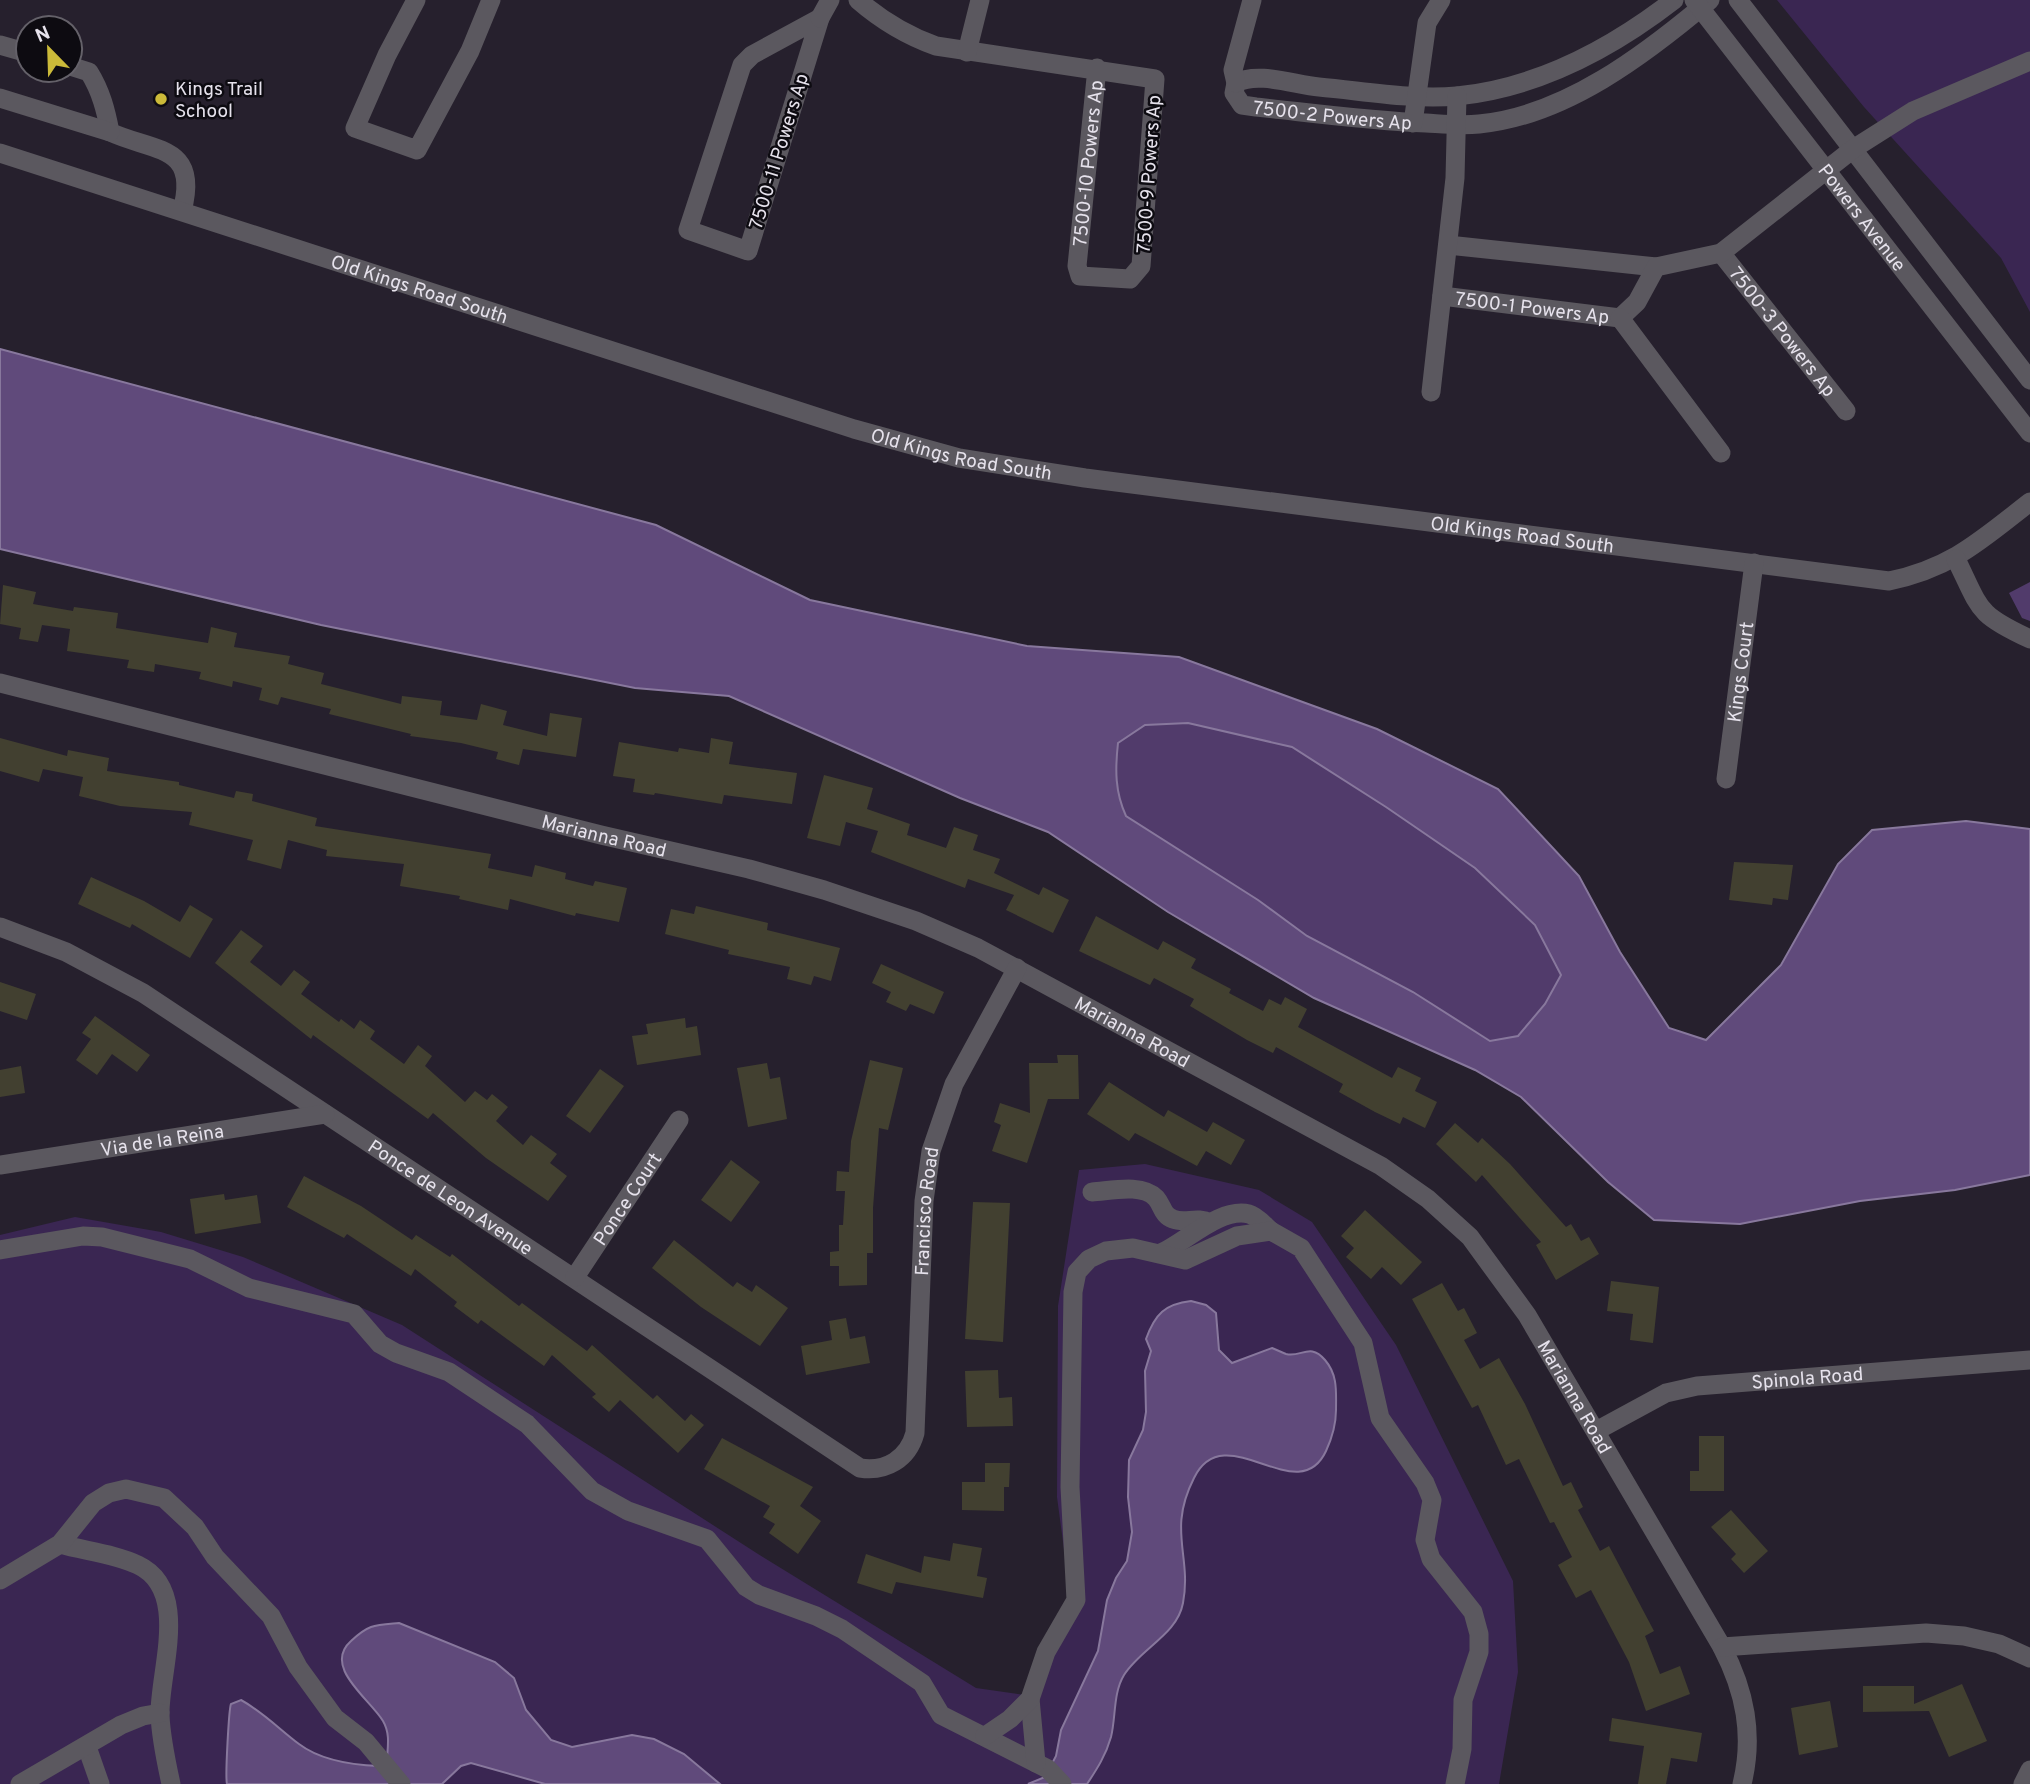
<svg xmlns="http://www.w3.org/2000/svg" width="2030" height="1784" font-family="Overpass,sans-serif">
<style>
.green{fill:#3a2652}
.forest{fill:#513b6b}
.water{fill:#604a7b;stroke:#88789d;stroke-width:2;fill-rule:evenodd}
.building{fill:#424030}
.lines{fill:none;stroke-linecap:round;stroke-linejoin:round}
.minor{stroke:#5b585f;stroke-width:19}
.poi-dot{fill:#cbba39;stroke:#0d0b11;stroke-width:2.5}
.labels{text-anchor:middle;stroke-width:5;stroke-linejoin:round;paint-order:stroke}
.poi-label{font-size:19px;fill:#e6e2ec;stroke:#0d0b11;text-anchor:start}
.street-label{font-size:19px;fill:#e6e2ec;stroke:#0d0b11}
</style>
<rect width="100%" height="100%" fill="#26202d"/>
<path class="green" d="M1777,0H2030V312L2001,258L1864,107Z
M1145,1164L1259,1190L1312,1222L1396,1345L1513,1581L1518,1672L1499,1784H0V1235L75,1217L161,1232L243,1257L402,1325L758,1554L976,1688L1032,1696L1072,1609L1057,1497L1058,1306L1079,1170Z"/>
<path class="forest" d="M2030,582V621L2022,618L2009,593Z
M1188,723L1292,747L1386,807L1475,868L1535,925L1561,976L1545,1004L1518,1036L1491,1041L1413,992L1307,936L1258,900L1126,816C1115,791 1115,770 1118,743L1145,725Z"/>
<path class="water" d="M0,349L656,525L810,600L1027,646L1179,657L1377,729L1498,789L1579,876L1620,952L1669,1028L1706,1040L1781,965L1838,864L1872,830L1966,821L2030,829V1175L1955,1190L1860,1201L1740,1224L1654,1220L1608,1182L1521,1097L1475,1070L1314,998L1168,912L1048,832L960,798L729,696L635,688L321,625L0,549ZM1188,723L1292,747L1386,807L1475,868L1535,925L1561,975L1545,1004L1518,1036L1490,1041L1413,992L1307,936L1258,900L1126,816C1115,792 1115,770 1118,743L1145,725Z
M1191,1301L1206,1305L1216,1313L1219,1350L1232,1363L1272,1348C1277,1350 1281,1352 1286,1354C1301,1358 1310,1342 1325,1360C1338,1375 1336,1392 1336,1410C1336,1424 1332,1438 1326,1451C1298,1511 1225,1415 1194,1478C1167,1531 1192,1555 1183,1603C1177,1635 1141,1648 1124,1675C1113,1693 1116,1717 1111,1737C1106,1755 1097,1769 1087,1784H1028L1045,1777L1056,1756L1061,1730L1098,1651L1107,1600L1116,1578L1127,1561L1132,1532L1128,1497L1129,1460L1143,1430L1146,1412L1145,1371L1151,1351L1146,1339C1155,1314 1165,1304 1191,1301Z
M399,1623L495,1662L514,1678L526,1710L551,1740L572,1747L632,1735L654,1739L684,1754L720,1784H545L471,1763L461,1766L442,1784H227C225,1777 229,1708 231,1704L241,1700C263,1712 279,1729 299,1744C320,1760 353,1765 379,1766L387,1758C388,1745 390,1733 383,1721C370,1699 322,1667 351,1641C369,1624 375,1625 399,1623Z"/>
<path class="building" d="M3,585L36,592L33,604L73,611L74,607L118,613L116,628L208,643L211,627L237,633L234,647L290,656L288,664L324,673L321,684L401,704L402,696L442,701L440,715L477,720L481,704L507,711L503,725L547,736L550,713L582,718L576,757L523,749L519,765L496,759L498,752L461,743L410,736L411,734L329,714L331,709L281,697L278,705L259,700L262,688L233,681L232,687L199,679L201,672L155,664L154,672L127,668L129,660L67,651L70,629L42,625L38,642L19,639L21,628L0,624Z
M0,738L67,756L68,750L109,758L107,771L179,782V785L234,798L236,791L253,794L252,801L317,818L315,826L491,854L488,868L532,877L535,865L566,873L565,879L593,886L595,881L627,888L619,922L576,913L575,916L510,899L508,910L459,899L460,896L400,886L404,864L326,856L327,850L288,840L281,869L247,860L253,840L189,825L192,812L120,806L79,796L83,777L43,769L39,782L0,771Z
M711,738L733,742L729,764L797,773L792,804L724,795L722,804L655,793L654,795L633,792L635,779L613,776L619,742L678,752L679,748L709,753Z
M824,775L873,788L867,809L910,824L907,835L946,848L954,827L978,835L973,850L1000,859L994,873L1039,895L1043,887L1069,900L1053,933L1006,910L1014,895L968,879L965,888L871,852L878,831L846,822L840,846L807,838Z
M1734,862L1793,865L1788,900L1773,898L1772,905L1729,900Z
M91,877L144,901L180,922L190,905L213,919L190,958L132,924L130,928L78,904Z
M696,906L768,923L767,930L840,948L831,981L814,976L811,985L787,979L790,967L728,954L729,950L665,934L671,909L694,914Z
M1096,916L1158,950L1163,941L1196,959L1191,968L1231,989L1229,993L1263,1011L1269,999L1281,1005L1285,997L1307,1009L1298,1027L1392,1078L1398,1067L1421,1078L1415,1091L1437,1102L1425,1128L1403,1117L1400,1124L1375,1112L1339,1092L1343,1084L1276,1047L1273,1053L1247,1040L1190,1006L1194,999L1154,978L1150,985L1079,951Z
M241,930L263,946L250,962L281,986L294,970L310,982L301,994L339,1022L341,1019L354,1029L360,1020L375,1031L370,1039L404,1064L418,1045L432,1056L425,1066L465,1102L475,1091L487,1100L492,1094L508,1107L496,1121L523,1145L531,1135L557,1154L550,1163L567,1176L548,1201L486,1158L433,1113L428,1119L313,1035L311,1039L215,963Z
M881,964L944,992L934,1014L910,1004L906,1011L886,1002L891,992L872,983Z
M0,982L36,994L27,1020L0,1011Z
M95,1016L150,1055L137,1072L112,1054L97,1075L76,1060L91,1039L82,1033Z
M685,1018L686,1028L697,1026L701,1055L637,1065L632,1036L648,1034L646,1024Z
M1057,1055H1078L1079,1099H1048L1027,1163L992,1151L1001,1125L994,1122L1000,1103L1030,1113L1029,1063H1058Z
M870,1060L903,1068L888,1130L879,1128L873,1208V1253H867V1285L839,1286V1266H830V1252L839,1251V1225H843L845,1191H836L837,1171L849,1172L851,1141Z
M767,1063L770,1079L780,1077L787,1119L748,1127L737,1068Z
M21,1066L25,1093L0,1097V1070Z
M600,1069L624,1086L590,1133L566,1116Z
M1109,1082L1164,1117L1168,1110L1207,1132L1213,1122L1245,1140L1231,1165L1206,1151L1197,1166L1135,1133L1129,1141L1087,1114Z
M1455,1123L1478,1143L1482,1138L1510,1164L1566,1227L1571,1224L1581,1241L1589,1237L1599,1254L1556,1280L1536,1245L1541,1242L1482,1175L1476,1182L1436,1144Z
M731,1160L760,1182L731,1222L701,1200Z
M304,1176L361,1206L412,1240L416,1235L450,1257L452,1254L519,1306L522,1303L587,1351L592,1345L653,1399L657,1395L685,1421L691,1414L704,1425L678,1453L620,1400L609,1412L592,1397L596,1394L552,1355L544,1366L481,1320L478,1324L454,1306L457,1302L415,1269L411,1276L347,1234L344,1238L287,1207Z
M224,1194L225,1200L257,1195L261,1223L195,1234L190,1199Z
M973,1202L1010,1203L1003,1342L965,1339Z
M1365,1210L1422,1262L1401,1285L1382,1267L1371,1279L1346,1257L1354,1248L1341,1236Z
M674,1240L733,1287L737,1282L752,1292L756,1285L788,1308L760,1346L701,1307L652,1268Z
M1611,1281L1659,1287L1653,1343L1630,1340L1633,1314L1607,1311Z
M1442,1283L1458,1311L1464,1308L1477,1333L1464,1340L1480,1369L1499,1358L1525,1404L1563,1486L1571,1482L1583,1507L1578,1510L1600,1551L1609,1546L1654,1631L1645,1636L1660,1674L1680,1666L1690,1694L1646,1711L1629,1662L1591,1590L1576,1598L1558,1565L1572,1557L1554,1522L1550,1523L1519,1459L1506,1465L1478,1405L1472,1408L1412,1299Z
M846,1318L850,1339L865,1336L870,1363L806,1375L801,1346L832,1340L829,1321Z
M998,1370L999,1398L1012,1397L1013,1426L967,1427L965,1371Z
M1699,1436H1724V1491H1690V1471H1699Z
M722,1438L813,1487L800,1506L821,1521L798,1554L769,1533L775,1524L763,1517L770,1506L704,1469Z
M985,1463H1010L1009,1487H1004V1511L962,1510V1482H985Z
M1731,1510L1768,1551L1744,1573L1731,1559L1736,1554L1711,1527Z
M953,1543L982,1548L977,1576L987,1578L983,1598L896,1582L892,1594L857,1583L866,1554L921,1573L924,1556L950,1561Z
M1962,1684L1987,1741L1949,1757L1929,1711L1863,1712V1686H1914V1704Z
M1830,1701L1838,1747L1799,1755L1791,1708Z
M1612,1718L1702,1733L1697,1762L1671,1758L1666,1784H1638L1644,1746L1609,1741Z"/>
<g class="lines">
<g class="minor">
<path d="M416,0L387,55L355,128L417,150L470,51L491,0"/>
<path id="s1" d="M858,0C881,20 908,36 936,46L1155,79L1141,266L1130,279L1080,276L1077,266L1097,68"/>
<path id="s2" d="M1674,0C1612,48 1537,88 1457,96C1412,100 1364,91 1319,87C1295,85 1258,71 1236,83L1234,93L1242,105L1256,107C1312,113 1369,121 1426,123C1443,124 1461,126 1479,124C1565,116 1646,54 1710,0"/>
<path id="s3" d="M1694,0L2030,433"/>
<path d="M1738,0L2030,380"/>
<path d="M820,18L748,251L688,230L742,65L752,55Z"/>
<path d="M820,18L830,0"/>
<path d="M0,45L28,53"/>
<path d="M967,52L980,0"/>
<path d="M70,66L89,72C101,91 106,111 110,132C153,152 200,144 182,211"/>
<path d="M1236,83L1233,70L1252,0"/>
<path d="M0,98L110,132"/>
<path d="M1413,123L1427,23L1441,0"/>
<path id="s4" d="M0,153L854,429L959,458L1085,478L1889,581C1952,568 1981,540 2030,502"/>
<path d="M1448,245L1656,267"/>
<path id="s5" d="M1721,253L1846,411"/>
<path id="s6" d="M1442,296L1620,318L1637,302L1656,267L1721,253L1853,149L1913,111L2030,61"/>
<path d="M1620,318L1721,453"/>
<path d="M1431,392L1455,178L1457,96"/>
<path d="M1956,559C1981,610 1976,614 2030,639"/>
<path id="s7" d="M0,683L601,835L749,869L824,890L916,921L978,948L1381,1166L1428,1199L1470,1237L1527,1315L1722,1647C1745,1691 1754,1735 1742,1784"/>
<path id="s8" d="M1726,779L1754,563"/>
<path id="s9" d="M0,927L66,952L143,993L860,1468C886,1472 908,1459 915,1433L924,1201L931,1151L954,1084L1017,968"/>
<path id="s10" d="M0,1165L325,1114"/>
<path d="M1092,1192C1110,1191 1142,1183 1156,1198C1163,1206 1162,1215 1173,1219C1185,1224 1197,1216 1210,1223"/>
<path d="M0,1250L83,1236L102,1237L190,1259L249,1288L354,1314L380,1344L396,1353L449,1372L527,1424L592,1491L628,1511L707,1539L746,1587L759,1595L816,1616L842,1629L922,1683L941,1715L1048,1769L1062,1784"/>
<path d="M1161,1253C1187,1241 1220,1207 1249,1214C1257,1216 1265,1226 1271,1231"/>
<path id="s11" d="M575,1277L679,1120"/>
<path id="s12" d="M1596,1431L1666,1393L1697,1386L2030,1360"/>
<path d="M60,1544C85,1551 115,1554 138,1565C191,1590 159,1672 160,1715C161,1739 166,1761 171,1784"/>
<path d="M0,1580L60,1544L93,1503L109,1493L126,1489L164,1498L195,1527L215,1557L271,1616L298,1667L335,1718L366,1742L401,1784"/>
<path d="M1722,1647L1926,1633L1964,1636L1999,1644L2030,1658"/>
<path d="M1030,1699L1036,1763"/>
<path d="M985,1736L1010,1719L1030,1699L1046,1652L1076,1600L1070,1487L1073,1292L1077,1272L1089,1259L1106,1251L1133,1248L1185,1260L1237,1236L1271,1231L1301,1248L1363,1343L1380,1418L1425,1483L1432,1500L1425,1540L1431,1559L1473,1612L1479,1634V1652L1463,1700L1462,1749L1455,1784"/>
<path d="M87,1747L100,1784"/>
<path d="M20,1784L121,1725L143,1716L160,1713"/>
<path d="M2023,1784L2030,1770"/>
</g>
</g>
<circle class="poi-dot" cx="161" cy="99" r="7"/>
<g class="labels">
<g class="poi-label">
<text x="175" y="95">Kings Trail<tspan x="175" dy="22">School</tspan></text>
</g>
<g class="street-label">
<text dy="7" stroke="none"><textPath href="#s2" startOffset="579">7500-2 Powers Ap</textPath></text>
<text transform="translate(778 151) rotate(-73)" y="7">7500-11 Powers Ap</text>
<text dy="7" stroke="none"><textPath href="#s1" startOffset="681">7500-10 Powers Ap</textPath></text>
<text transform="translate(1148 174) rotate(-86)" y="7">7500-9 Powers Ap</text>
<text dy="7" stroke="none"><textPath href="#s3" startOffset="275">Powers Avenue</textPath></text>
<text dy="7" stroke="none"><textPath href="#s4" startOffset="441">Old Kings Road South</textPath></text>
<text dy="7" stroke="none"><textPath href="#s6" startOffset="91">7500-1 Powers Ap</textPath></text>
<text dy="7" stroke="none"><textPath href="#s5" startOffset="100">7500-3 Powers Ap</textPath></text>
<text dy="7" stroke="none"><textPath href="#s4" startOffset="1008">Old Kings Road South</textPath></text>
<text dy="7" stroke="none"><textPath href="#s4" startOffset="1575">Old Kings Road South</textPath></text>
<text dy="7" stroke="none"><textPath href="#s8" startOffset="108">Kings Court</textPath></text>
<text dy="7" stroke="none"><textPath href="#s7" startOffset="623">Marianna Road</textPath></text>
<text dy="7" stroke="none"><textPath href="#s7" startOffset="1190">Marianna Road</textPath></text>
<text dy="7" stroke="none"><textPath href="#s10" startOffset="164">Via de la Reina</textPath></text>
<text dy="7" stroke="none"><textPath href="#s9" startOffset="527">Ponce de Leon Avenue</textPath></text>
<text dy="7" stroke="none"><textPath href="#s11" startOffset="94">Ponce Court</textPath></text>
<text dy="7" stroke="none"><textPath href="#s9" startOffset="1312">Francisco Road</textPath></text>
<text dy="7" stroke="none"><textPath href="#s12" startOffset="222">Spinola Road</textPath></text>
<text dy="7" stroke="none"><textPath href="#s7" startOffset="1778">Marianna Road</textPath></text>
</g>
</g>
<g transform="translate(49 49) rotate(337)"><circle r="33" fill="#0d0b11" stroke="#646169" stroke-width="2"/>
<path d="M0-5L12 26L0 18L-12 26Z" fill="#cbba39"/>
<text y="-10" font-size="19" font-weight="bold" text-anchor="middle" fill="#e6e2ec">N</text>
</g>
</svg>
